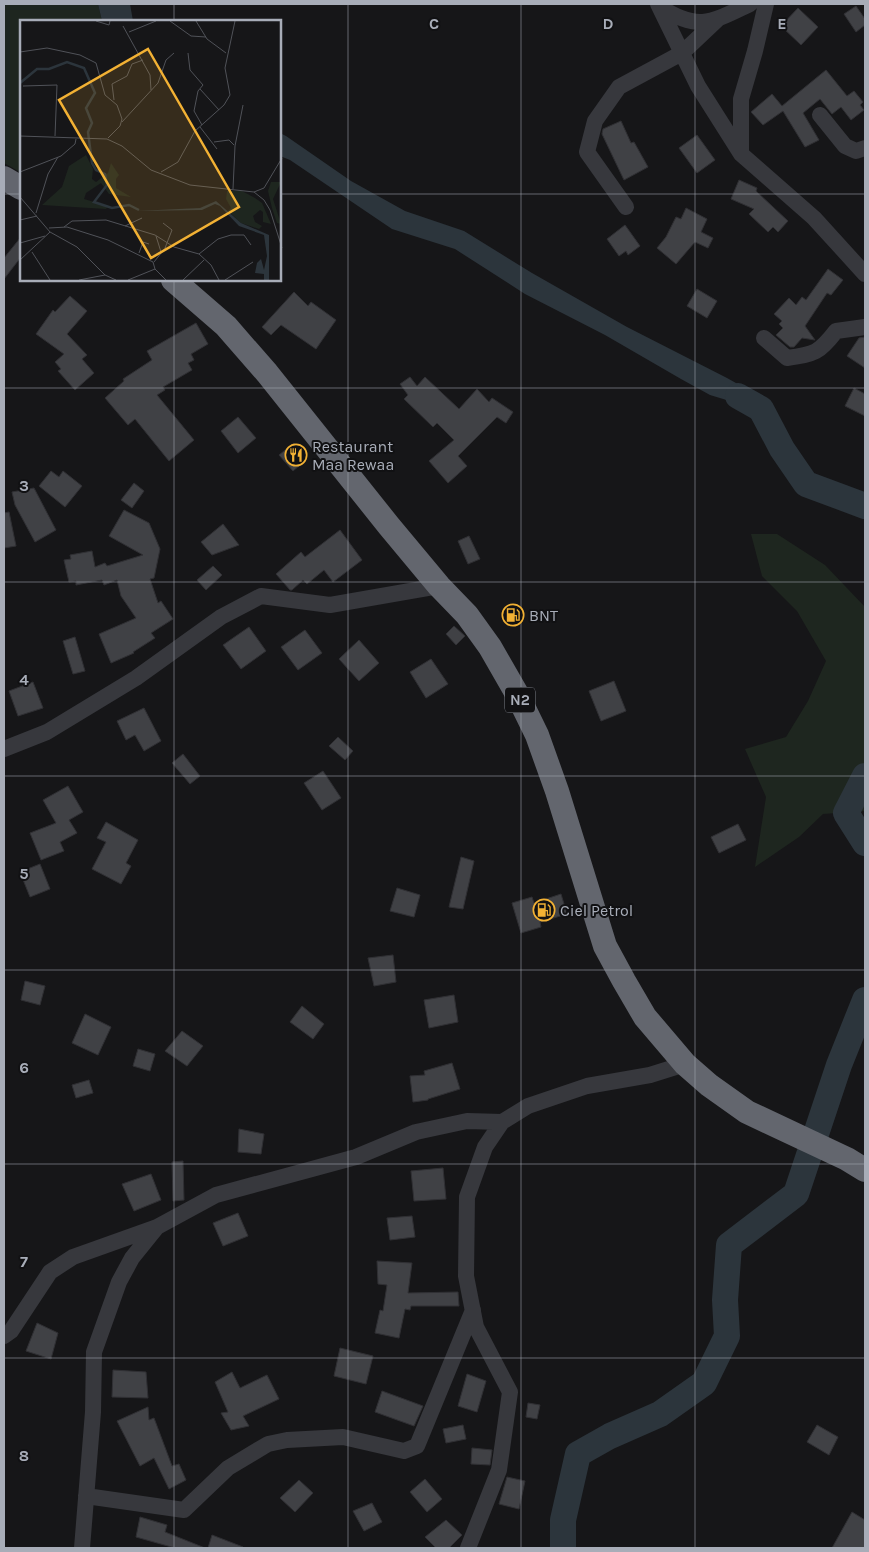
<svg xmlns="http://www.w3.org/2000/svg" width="869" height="1552" font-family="Karla,sans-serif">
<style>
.green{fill:#1e261f}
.water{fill:#2c353c}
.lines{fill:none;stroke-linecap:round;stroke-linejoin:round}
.river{stroke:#2c353c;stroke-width:26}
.building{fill:#404145;stroke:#303034}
.minor{stroke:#37383d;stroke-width:16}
.highway{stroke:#63666e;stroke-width:24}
.grid{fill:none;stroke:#a8adb8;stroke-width:1;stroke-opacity:0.55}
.labels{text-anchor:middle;stroke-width:4;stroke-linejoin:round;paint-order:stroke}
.shield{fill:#111113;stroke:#7b7e86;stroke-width:1}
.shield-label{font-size:15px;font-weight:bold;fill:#a8adb8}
.poi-label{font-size:16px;fill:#a8adb8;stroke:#111113;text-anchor:start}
.inset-river{fill:none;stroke:#2c353c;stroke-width:2.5}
.inset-road{fill:none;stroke:#505258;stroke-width:1}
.view{fill:#f2b134;fill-opacity:0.15;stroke:#f2b134;stroke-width:2.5}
.inset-edge{fill:none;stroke:#a8adb8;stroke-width:2.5}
.grid-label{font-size:16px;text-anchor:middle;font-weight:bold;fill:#a8adb8;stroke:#111113;stroke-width:4;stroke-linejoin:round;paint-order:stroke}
</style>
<rect width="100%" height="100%" fill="#161618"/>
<path class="green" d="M4,4H98L102,21L86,19L82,21H21V170L20,172L4,163Z
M751,534H777L825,565L865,607V811L823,814L799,837L755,867L766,797L745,749L786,737L808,701L826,661L797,611L762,576Z"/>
<path class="water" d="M98,4H130L133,21H102Z
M280,133L286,136L351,181L405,211L464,231L532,273L627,327L727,378L752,392L773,410L755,424L743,405L710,395L681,379L605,335L525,294L455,249L392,229L290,160L280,156Z"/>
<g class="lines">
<path class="river" d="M738,396L761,409L782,449L806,484L865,506
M865,776L846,813L865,843
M563,1548V1520L578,1454L610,1436L660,1414L704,1383L727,1336L725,1300L729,1245L796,1194L839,1065L865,1000"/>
</g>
<path class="building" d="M856,6L865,19V25L856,32L844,14Z
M798,8L818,27L801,45L781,26Z
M826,70L847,96L854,91L863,102L860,105L864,110L851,120L841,107L832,114L820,99L803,113L819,140L805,147L783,111L763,125L751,112L772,94L782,106Z
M621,121L631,143L634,142L648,167L624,180L602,134L603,129Z
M697,135L715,160L697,173L679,148Z
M739,180L757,188L756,191L788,221L778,232L773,227L768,232L749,214L754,209L731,199Z
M686,208L707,219L701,232L713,238L708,248L695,242L676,264L657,248L666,237L676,217L681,219Z
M625,225L640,246L628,255L626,251L619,256L607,239Z
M21,237V257L4,279V258Z
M828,269L843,280L831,295L827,293L805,326L815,340L802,338L794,347H790L776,335L783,328L779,324L782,321L774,314L789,298L796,305L802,297L806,300Z
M697,289L717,301L707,318L687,306Z
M294,292L308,306L311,302L336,320L316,349L281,325L271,335L262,327Z
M70,296L87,311L67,334L87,355L82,359L94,373L75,390L58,371L61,369L55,362L64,354L36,334L53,310L55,312Z
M196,323L208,344L191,354L194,360L188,363L192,370L163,387L165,390L157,395L194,440L169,461L135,419L128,425L105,398L124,381L123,379L152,360L147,351Z
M865,337V368L847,356L859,338Z
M410,377L417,386L425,377L459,409L477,389L489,402L492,398L513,412L506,423L497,417L458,456L467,466L448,483L429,461L454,440L437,423L433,427L404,399L408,395L400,384Z
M854,388L865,394V416L845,406Z
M238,417L256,438L238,453L221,431Z
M294,443L307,459L293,471L279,455Z
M51,471L59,477L63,471L82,486L65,507L39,486Z
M134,483L144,491L132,508L121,500Z
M34,488L56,530L35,542L15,505L12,492Z
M124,510L149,523L160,549L154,578L150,579L158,603L161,601L173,619L151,633L155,638L133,652L134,653L111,663L99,634L136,618L121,596L117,580L104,585L102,580L76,585V581L69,582L64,560L71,559L70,555L92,551L95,567L105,563L107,566L143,555L109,536Z
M9,512L16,546L4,548V513Z
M223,524L239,545L212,555L201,542Z
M340,530L362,560L333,582L324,570L307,584L303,580L292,590H290L276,574L301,552L305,557Z
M469,536L480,559L468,564L458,541Z
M213,566L222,575L206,590L197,580Z
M454,626L465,636L456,645L446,634Z
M249,627L266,651L241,669L223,645Z
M305,630L322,653L298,670L281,647Z
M75,637L85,671L73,674L63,641Z
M359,640L379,663L359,681L339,659Z
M431,659L448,684L426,698L410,672Z
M614,681L626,711L601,721L589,691Z
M33,682L43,708L18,716L9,691Z
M144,708L161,741L144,751L135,735L126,740L117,721Z
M338,737L353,751L345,760L329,746Z
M183,754L200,776L190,784L172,763Z
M323,771L341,798L322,810L304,783Z
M68,786L83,812L69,820L77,833L60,842L64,851L41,860L30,833L56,823L43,800Z
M106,822L138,840L126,863L131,866L121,884L92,869L106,842L97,838Z
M738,824L746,840L719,853L711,837Z
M461,857L474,861L463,909L449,907Z
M40,864L50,889L30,897L20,872Z
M397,888L420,895L414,917L390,911Z
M561,894L567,914L540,922L541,927L521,933L512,903L532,897L534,903Z
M393,955L396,982L374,986L368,958Z
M25,981L45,986L40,1005L21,1000Z
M454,995L458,1022L429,1028L424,1000Z
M302,1006L324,1024L313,1039L290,1022Z
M85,1014L111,1027L98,1055L72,1043Z
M182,1031L203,1046L187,1066L165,1051Z
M138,1049L155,1054L150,1071L133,1066Z
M452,1063L460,1089L428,1099V1100L413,1102L410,1076L425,1075L424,1071Z
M89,1080L93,1093L76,1098L72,1085Z
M239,1129L264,1134L261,1154L238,1152Z
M183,1161L184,1200L173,1201L172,1162Z
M443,1168L446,1199L414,1201L411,1171Z
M151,1174L161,1200L134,1211L122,1184Z
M238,1213L248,1236L223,1246L213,1223Z
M412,1216L415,1237L390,1240L387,1218Z
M377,1261L412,1263L408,1293L458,1292L459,1306H411L410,1310L405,1309L399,1338L375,1333L380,1310L383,1311L387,1285L378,1284Z
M37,1323L58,1333L51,1359L26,1351Z
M340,1348L373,1356L366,1384L334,1376Z
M113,1370L146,1372L148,1398L112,1397Z
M232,1372L240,1388L267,1375L279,1399L243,1416L249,1426L231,1430L221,1413L228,1412L215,1382Z
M467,1374L486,1381L477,1412L458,1406Z
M382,1391L423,1406L414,1426L375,1412Z
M528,1403L540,1405L537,1419L526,1417Z
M148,1407L149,1420L154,1418L172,1466L179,1464L186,1480L169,1489L154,1458L140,1466L117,1421Z
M463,1425L466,1439L446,1443L443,1429Z
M817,1425L838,1437L829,1455L807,1442Z
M472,1448L492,1450L490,1465L471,1464Z
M507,1477L525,1481L519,1509L499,1504Z
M425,1479L442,1499L427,1512L410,1492Z
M299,1480L313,1493L295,1512L280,1498Z
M372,1503L382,1522L364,1531L353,1511Z
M852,1512L865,1520V1548H832Z
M140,1517L167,1525L165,1532L205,1548H175L136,1537Z
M446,1520L462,1535L449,1548H436L425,1537Z
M212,1535L243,1547V1548H208Z"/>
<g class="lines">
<path class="minor" d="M658,4L698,86L741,154L814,218L865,274
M660,7C699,32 712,22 750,4
M820,115L845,146L856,151L865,148
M741,154V99L755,51L766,4
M626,207L587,152L595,121L619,87L682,53L718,19
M764,338L787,358C815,354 819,353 836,331L865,327
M4,749L47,732L136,678L221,617L261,596L330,605L439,586
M4,1336L11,1331L50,1272L73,1257L157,1227L216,1195L356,1157L416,1132L467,1121L502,1122
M86,1496L184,1510L228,1468L268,1444L287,1440L343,1437L404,1451L417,1446L473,1310
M82,1548L93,1412L94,1352L119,1282L132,1258L157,1227
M468,1548L499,1470L510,1392L476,1327L466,1276L467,1197L485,1147L502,1122L528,1106L587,1086L650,1075L685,1064"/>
<path class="highway" d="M4,178L21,188
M173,280L226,326L267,373L389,526L439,586L467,615L490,647L517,694L537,735L557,791L605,946L624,981L645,1017L685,1064L709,1085L747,1112L847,1159L865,1170"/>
</g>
<path class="grid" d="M174,4V21M348,4V1548M521,4V1548M695,4V1548M4,194H21M280,194H865M174,280V1548M4,388H865M4,582H865M4,776H865M4,970H865M4,1164H865M4,1358H865"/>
<defs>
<g id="restaurant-ring" transform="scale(1.125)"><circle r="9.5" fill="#111113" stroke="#f2b134" stroke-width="1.5"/><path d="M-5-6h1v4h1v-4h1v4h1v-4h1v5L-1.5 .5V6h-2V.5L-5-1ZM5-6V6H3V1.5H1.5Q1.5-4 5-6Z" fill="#f2b134"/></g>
<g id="fuel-ring" transform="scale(1.125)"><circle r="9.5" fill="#111113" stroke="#f2b134" stroke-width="1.5"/><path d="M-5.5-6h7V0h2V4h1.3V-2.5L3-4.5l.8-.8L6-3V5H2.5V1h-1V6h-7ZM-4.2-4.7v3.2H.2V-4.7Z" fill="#f2b134"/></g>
</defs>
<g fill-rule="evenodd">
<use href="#restaurant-ring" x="296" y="455"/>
<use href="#fuel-ring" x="513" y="615"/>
<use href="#fuel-ring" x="544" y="910"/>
</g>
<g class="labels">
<rect class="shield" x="505" y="687.5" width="30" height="25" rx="4"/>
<g class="shield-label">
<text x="520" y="705">N2</text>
</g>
<g class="poi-label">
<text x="312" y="452">Restaurant<tspan x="312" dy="18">Maa Rewaa</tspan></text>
<text x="529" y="621">BNT</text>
<text x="560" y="916">Ciel Petrol</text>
</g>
</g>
<g transform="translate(20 20)">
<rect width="261" height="261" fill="#161618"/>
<path d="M66,135L73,149L72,159L76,162L88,153L91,143L99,155L96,159V168L111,177L89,174L81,163L66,173L64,179L88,186L86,189L22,185L42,167L49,146ZM251,162H261L253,179L261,204L257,203L252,188L248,171ZM207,171H222L235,178L242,183L251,204L243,202V192L240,190L233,196L235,202L242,206L239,209L221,203L208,191L211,188L206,179Z" fill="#1e261f"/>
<path d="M196,181L221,203L249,215V260H244V254L235,253L237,243L241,239L244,250L247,236L244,215L219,206L200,186L195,184L182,190L116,191L180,188Z" fill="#2c353c"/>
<path class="inset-river" d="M0,63L17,49H29L47,42L64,48L75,73L66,88L72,103L68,112L72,143L76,150L85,154L87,165L74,182L92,188L109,185L119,190"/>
<path class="inset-road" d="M76,1L89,5L90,1M150,1L171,16L186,17M176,1L187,19L206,33M103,6L130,55L131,70M109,12L136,1M0,32L27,28L60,35L76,43L85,75L97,85L102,99L100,106L88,118M168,33L170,50L183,65L178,71L174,91L182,105M3,66L37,65L35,116M180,69L199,90M94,80L92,64L107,56L112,44L123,40M102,102L138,63L146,40L154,33M180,107L197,129M0,116L87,119L102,126L131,150L170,165L234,172L244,180L250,190L262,228M194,122L209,120L214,125M0,152L41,136L55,124L56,119M141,152L158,142L175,111L204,85L210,75L205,48L215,1M213,169L215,126L223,85M234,172L244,168L262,138M0,177L30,212L57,227L85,255L96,260M16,193L28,154L38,137M0,200L17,196M143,203L152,210L145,228M105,206L122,198M44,207L52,201L86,200L135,215L154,227L179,234L191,245L199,260M29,208L47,207L88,220L133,242L135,249L146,260M136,216L141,232M0,223L25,216M12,232L30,260M119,233L123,222L129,224M179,234L198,219L211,215H224L231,225M0,240L30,212M134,242L146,227M59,260L85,255M108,260L135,249M163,260L184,240M205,260L233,242"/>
<path class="view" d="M128,29L219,187L131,238L39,80Z"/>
<rect width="261" height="261" class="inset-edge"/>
</g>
<g class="grid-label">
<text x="434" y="29">C</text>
<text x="608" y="29">D</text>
<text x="782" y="29">E</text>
<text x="24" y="491">3</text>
<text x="24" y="685">4</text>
<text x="24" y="879">5</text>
<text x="24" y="1073">6</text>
<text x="24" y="1267">7</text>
<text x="24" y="1461">8</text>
</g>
<rect width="869" height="1552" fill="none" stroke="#a8adb8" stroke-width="10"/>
</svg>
